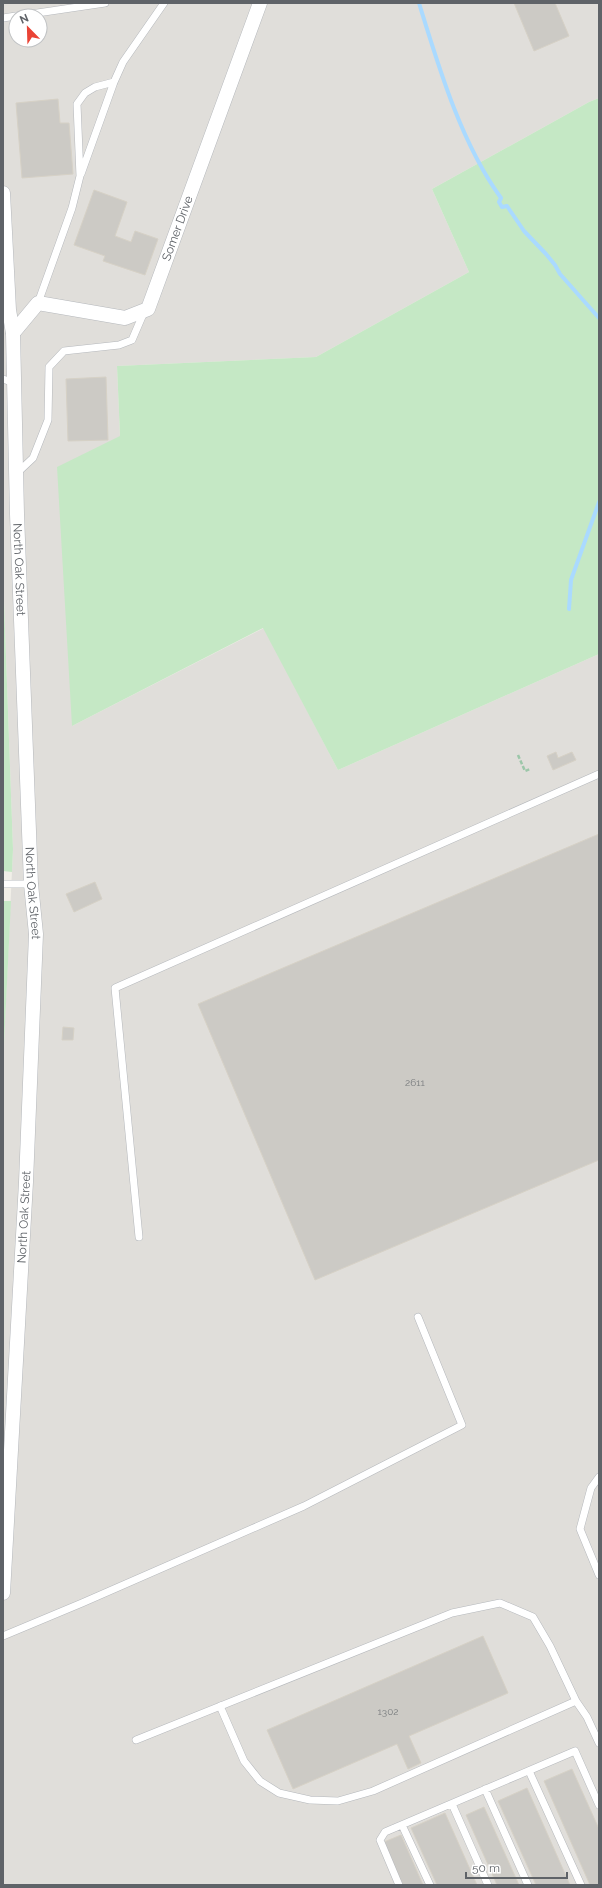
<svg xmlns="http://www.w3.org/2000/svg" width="602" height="1888" font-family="Raleway,sans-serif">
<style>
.industrial{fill:#e0deda;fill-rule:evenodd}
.green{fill:#c5e8c5}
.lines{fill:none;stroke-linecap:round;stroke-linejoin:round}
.stream{stroke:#aadaff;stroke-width:4}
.building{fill:#cccac5;stroke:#d6d1c6}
.lane-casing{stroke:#b5b8bc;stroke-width:8}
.street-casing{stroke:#b5b8bc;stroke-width:15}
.path{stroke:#9cc7a9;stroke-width:2.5;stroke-dasharray:4 2;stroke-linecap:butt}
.lane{stroke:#fff;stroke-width:7}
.street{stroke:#fff;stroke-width:14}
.labels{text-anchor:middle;stroke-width:3.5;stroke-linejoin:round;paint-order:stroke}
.number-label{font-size:10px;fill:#7a7d7f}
.street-label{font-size:12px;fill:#5f6368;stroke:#fff}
</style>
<rect width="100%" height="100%" fill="#f1efe8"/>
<path class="industrial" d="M3,3H599V98L589,102L432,189L469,272L316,357L117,366L120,436L72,726L264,628L338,770L599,654V1885H3V1065L13,849L3,574ZM16,16H40V40H16Z"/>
<path class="green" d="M599,98V654L338,770L263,628L72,726L57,467L120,436L117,366L316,357L469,272L432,189L589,102Z
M3,574L13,849L12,872L3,871Z
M3,901H11L3,1065Z"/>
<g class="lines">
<path class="stream" d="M419,3C439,68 461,143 501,198L499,202L502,207L507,206L524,231L546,254L555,265L560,274L599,318
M569,609L571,580L599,502"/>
</g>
<path class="building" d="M514,3H555L569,36L534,51Z
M58,99L60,123H69L73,174L22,178L16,103Z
M94,190L127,202L115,236L131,242L135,231L158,239L145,275L103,261L105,256L74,245Z
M106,377L108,440L68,441L66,379Z
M556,752L558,758L572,752L576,760L553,770L547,756Z
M599,834V1160L315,1280L198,1004Z
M95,882L102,899L74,912L66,894Z
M63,1027L74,1028L73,1040H62Z
M483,1636L508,1693L409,1736L421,1763L408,1769L397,1744L293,1789L267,1730Z
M572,1769L599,1829V1885H590L544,1781Z
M527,1788L570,1885H536L498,1801Z
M484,1807L519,1885H497L466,1815Z
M445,1813L477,1885H437L411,1828Z
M401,1835L423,1885H403L384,1842Z"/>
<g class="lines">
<g class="lane-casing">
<path id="lane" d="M17,16L105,3
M3,18L16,16
M81,174L114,82L123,62L164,3
M38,303L72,208L80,176L77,104L85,93L95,87L114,82
M3,379L14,383
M17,473L33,458L48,420L49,367L64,351L119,345L132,340L144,312
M3,884H31
M139,1237L115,988L599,774
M599,1477L591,1488L580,1529L599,1575
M3,1636L82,1603L304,1506L462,1425L418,1317
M220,1706L244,1761L260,1781L279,1793L310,1800L338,1801L373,1791L576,1701
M136,1740L452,1613L500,1603L533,1617L550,1646L576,1701L587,1717L599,1743
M529,1771L581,1885
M485,1789L528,1885
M452,1804L488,1885
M402,1825L430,1885
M399,1885L380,1840L385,1832L575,1751L599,1805"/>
</g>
<g class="street-casing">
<g id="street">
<path id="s1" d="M3,193L9,310L13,333L17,514L31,884L36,934L26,1182L3,1593"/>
<path id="s2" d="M13,333L38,303L125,318L148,309L260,3"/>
</g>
</g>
<path class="path" d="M518,755L525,771L530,769"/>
<use href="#lane" class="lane"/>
<use href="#street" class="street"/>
</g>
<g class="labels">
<g class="number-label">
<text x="415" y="1086">2611</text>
<text x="388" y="1715">1302</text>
</g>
<g class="street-label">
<text dy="4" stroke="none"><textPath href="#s2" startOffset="238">Somer Drive</textPath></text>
<text dy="4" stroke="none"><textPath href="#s1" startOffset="377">North Oak Street</textPath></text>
<text dy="4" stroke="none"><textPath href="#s1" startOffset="701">North Oak Street</textPath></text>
<text transform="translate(24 1217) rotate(-87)" y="4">North Oak Street</text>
</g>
</g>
<rect width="602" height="1888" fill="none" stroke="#5f6368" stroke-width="8"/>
<g transform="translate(28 28) rotate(337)"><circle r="19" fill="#ffffff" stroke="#bfc1c3"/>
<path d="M0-3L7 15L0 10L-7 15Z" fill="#ea4335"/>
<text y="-6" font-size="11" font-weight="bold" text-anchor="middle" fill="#5f6368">N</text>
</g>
<path d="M466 1872v6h101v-6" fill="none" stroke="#5f6368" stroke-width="2"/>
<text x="472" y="1872" font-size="12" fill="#5f6368" stroke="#ffffff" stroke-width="3" paint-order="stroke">50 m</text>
</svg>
